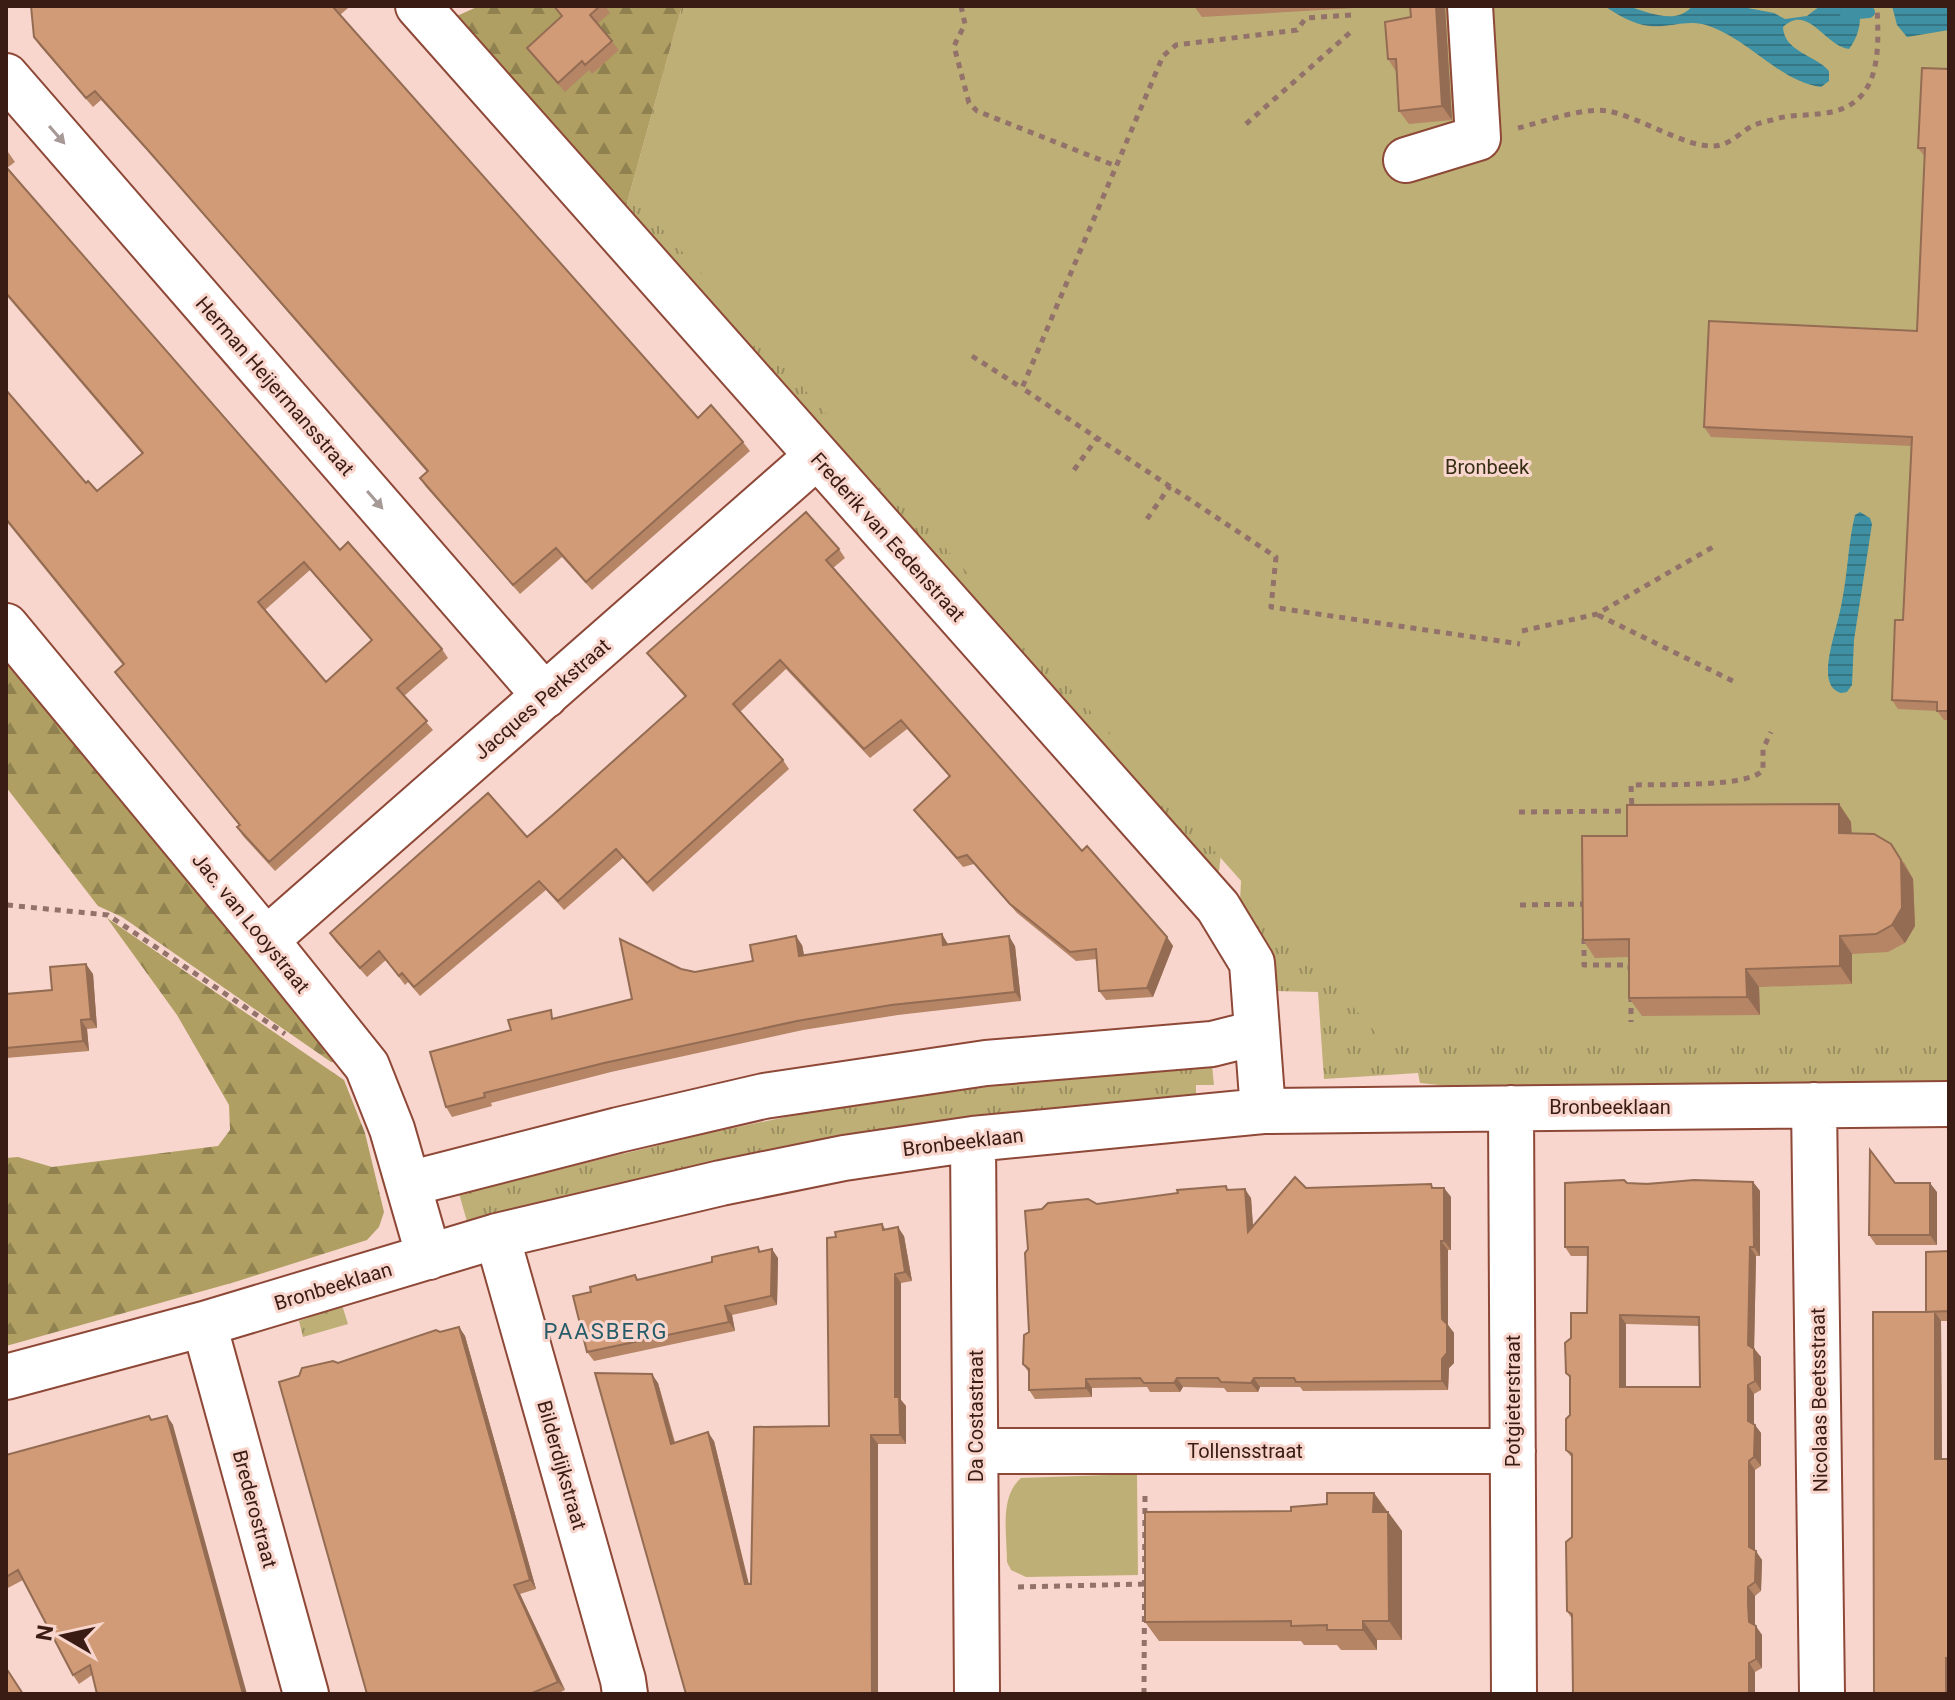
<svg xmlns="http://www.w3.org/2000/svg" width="1955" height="1700" font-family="Roboto,sans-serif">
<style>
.grass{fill:url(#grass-tufts)}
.forest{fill:url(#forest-firs)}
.park{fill:#beaf76}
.water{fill:url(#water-rules)}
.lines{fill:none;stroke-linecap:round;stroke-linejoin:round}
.stream{stroke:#3f90a2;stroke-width:12}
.minor-casing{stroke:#8e4837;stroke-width:48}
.path{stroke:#92726a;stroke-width:5;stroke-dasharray:6 6;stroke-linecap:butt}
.minor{stroke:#fff;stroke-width:44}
.wall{fill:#b58566;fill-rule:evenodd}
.shaded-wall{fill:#936c53}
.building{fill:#d29b77;stroke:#936c53;stroke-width:2;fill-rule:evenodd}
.oneway{fill:#a69996}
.labels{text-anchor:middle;stroke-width:6;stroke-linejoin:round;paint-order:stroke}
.street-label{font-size:20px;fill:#3a1c15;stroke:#f8d6cd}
.park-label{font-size:20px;fill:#352e12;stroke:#f8d6cd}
.neighbourhood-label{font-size:22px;letter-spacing:2px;fill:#265c69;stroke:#f8d6cd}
</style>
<defs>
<pattern id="grass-tufts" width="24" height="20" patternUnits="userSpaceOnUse" patternTransform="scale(2)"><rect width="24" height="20" fill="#beaf76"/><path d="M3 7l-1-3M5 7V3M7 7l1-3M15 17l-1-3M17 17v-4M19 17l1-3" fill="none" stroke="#9b8e60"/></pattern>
<pattern id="forest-firs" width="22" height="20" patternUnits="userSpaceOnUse" patternTransform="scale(2)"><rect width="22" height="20" fill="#af9f62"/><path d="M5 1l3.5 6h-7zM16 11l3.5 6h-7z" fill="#8f8150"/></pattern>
<pattern id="water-rules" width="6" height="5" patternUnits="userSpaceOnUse" patternTransform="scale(2)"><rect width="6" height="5" fill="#3f90a2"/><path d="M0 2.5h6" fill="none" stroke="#367583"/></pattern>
</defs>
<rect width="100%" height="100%" fill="#f8d6cd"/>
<path class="grass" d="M682,6H734L1224,827L1219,871L1211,874L623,217Z
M1242,862L1949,1027V1086L1458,1087L1420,1083L1418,1073L1324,1079L1318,992L1275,991L1240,901Z
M1211,1055L1214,1085H1196V1097L1024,1111L940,1122L468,1225L456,1183L519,1179L709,1133L834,1107L921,1094L1117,1073Z
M342,1305L348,1324L303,1337L299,1321Z"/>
<path class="forest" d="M479,6H682L623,217L448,20Z
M6,645L339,1063L331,1062L122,917L98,906L6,787Z
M107,918L344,1080L365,1133L384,1212L379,1227L367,1240L235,1282L6,1346V1158L18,1157L52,1167L218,1146L230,1130L229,1105L177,1015Z"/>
<path class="park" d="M684,6H1949V1041L1385,1043L631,194Z
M1137,1474L1138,1575L1026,1577L1011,1570L1007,1562C1007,1534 999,1497 1021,1478Z"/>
<path class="water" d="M1605,6C1613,6 1624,4 1631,7C1649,13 1678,25 1692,6H1737L1774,13L1785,19L1807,16L1820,6H1858C1863,20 1858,38 1849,49C1825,46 1808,3 1783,27C1784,52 1816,55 1829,71V81L1821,87C1780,82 1748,38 1706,25C1686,19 1670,28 1650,26C1635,25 1617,15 1605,6Z
M1892,6H1949V30L1907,37L1897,25Z
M1860,512L1870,518L1872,524L1854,640L1852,685L1847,692L1841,693C1835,691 1831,688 1829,680C1824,661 1839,622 1842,601C1848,572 1848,543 1855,515Z"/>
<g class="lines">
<path class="stream" d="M1846,14L1869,12"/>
<g class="minor-casing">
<path id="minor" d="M418,6L1218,907L1252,963L1263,1111
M6,76L545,696
M1406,160L1478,138L1470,6
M6,626L266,940L367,1066L392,1129L429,1257
M266,940L816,457
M1814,1105L1822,1694
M1511,1108L1514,1694
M973,1139L977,1694
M408,1184L618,1130L764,1096L986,1063L1212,1044L1256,1033
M497,1236L623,1680L625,1694
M204,1324L306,1694
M6,1377L204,1324L497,1236L721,1183L844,1158L973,1139L1263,1111L1949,1104
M976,1451H1513"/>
</g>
<path class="path" d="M961,6L965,24L954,46L969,103L977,111L1116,166
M1351,15L1306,18L1297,30L1176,45L1163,56L1022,388L1276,557L1271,607L1520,644
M1246,124L1353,30
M1518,128C1543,122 1583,107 1608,111C1639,117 1684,146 1711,146C1729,147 1740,132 1754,125C1760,123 1766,121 1772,120C1790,114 1808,116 1826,113C1882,105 1879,50 1877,6
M972,356L1022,388
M1074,470L1097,438
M1147,519L1170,486
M1598,615L1737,683
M1522,631L1597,614L1713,547
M1519,812L1632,811L1631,785C1658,784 1748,788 1763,770V749L1771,732
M7,905L108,915L285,1034
M1520,905L1583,904V908
M1584,938V965H1630V970
M1631,996V1022
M1018,1587L1145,1584
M1144,1694L1145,1492"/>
<use href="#minor" class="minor"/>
</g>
<path class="wall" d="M31,6H346L348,8L340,15L698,418L743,442L750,451L592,590L562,557L520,594L426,487L420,478L427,472L154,158L101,100L93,107L40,46L34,37Z
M554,6H605L610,13L597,24L619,50L592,74L589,70L565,92L534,57L527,48L562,17Z
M1194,6H1389L1202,17Z
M1445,8L1452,120L1409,124L1399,111L1397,73L1388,59L1411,17Z
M1949,69V720H1944L1937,711L1898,709L1892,700L1903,620L1911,446L1711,437L1704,427L1917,331L1925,157L1918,148Z
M6,149L15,162L7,168L340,550L442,649L448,658L404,696L433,730L275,871L243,836L237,827L239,825L121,680L115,672L123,665L6,521V390L86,483L97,491L142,454L6,295ZM310,570L372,641L326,682L265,610Z
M839,549L845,558L833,568L1082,851L1167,937L1173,946L1153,997L1106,1000L1099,991L1097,959L1076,961L1017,913L974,864L963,867L921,818L914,810L949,776L907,729L870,758L786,669L740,712L783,760L789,769L653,892L623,858L564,910L546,890L420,996L408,982L405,985L386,960L367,977L336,942L330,933L527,837L685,697L647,653Z
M1839,804L1851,822L1852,834L1904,862L1913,879L1915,926L1905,943L1888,952L1852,954V984L1759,987L1760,1015L1642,1016L1629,998V957L1595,958L1583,940L1627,836Z
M949,944L1015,946L1021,1001L898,1015L803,1030L611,1072L491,1103L492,1106L452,1117L446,1107L556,1018L632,999L681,969L695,972L753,961L802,945L804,955Z
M93,974L97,1028L87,1029L89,1051L6,1058V994L52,990Z
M1753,1182L1760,1191V1256H1756L1754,1348L1761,1357V1390L1754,1394V1424L1761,1433V1466L1755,1470V1551L1762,1560L1761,1591L1755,1596V1626L1762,1635V1668L1755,1672L1572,1619L1567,1611L1572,1537V1458L1566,1450L1570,1415L1571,1380L1566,1373L1571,1338L1587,1313L1588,1256H1571L1565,1247L1627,1183ZM1626,1324L1699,1326L1700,1387H1626Z
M1895,1183L1937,1192V1245H1876L1869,1235Z
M1226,1186L1228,1190L1251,1198L1253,1226L1306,1188H1444L1451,1197V1250H1448V1325L1454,1333V1363L1449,1368L1448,1390L1303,1391L1300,1387H1260L1258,1392H1227L1224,1388L1183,1387L1180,1392H1150L1147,1387L1092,1388V1397L1035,1399L1029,1390V1373L1023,1364L1029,1332L1097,1204Z
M882,1224L886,1230L904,1236L912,1281L901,1283V1400L906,1406V1444H878V1694H686L658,1383L675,1442L714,1441L749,1584H751L829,1426L836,1237Z
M758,1247L761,1252L778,1258L777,1305L732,1315L735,1331L594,1361L587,1352L639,1280L712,1262Z
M1949,1251V1321H1941L1942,1459H1949V1694H1874L1926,1312Z
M459,1327L465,1336L536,1589L520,1594L565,1690L557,1694H367L338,1363Z
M167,1416L173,1425L92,1675L79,1684L73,1675L23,1580L6,1589V1455Z
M1374,1493L1402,1531V1640H1377V1650H1341L1337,1645H1304L1301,1641H1159L1145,1622L1291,1511Z"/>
<path class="shaded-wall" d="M1436,6H1445L1452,120L1442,106Z
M1839,804L1851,822L1852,852L1839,833Z
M1891,844L1913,879L1915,926L1905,943L1892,925Z
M942,934L948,944L943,945Z
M796,936L802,945L806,965L799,956Z
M1009,936L1015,946L1021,1001L1015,992Z
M1840,936L1852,954V984L1840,966Z
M1167,937L1173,946L1153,997L1147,988Z
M86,964L93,974L97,1028L91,1019Z
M1746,969L1759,987L1760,1015L1747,997Z
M81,1020L87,1029L89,1051L83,1041Z
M1753,1182L1760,1191V1256L1754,1247Z
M1930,1183L1937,1192V1245L1930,1235Z
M1444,1188L1451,1197V1250L1444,1241Z
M1245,1189L1251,1198L1254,1241L1248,1232Z
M898,1227L904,1236L912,1281L905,1272Z
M1441,1241L1448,1250V1325L1454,1333V1363L1449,1368L1448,1390L1442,1381Z
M1750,1247L1756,1256L1754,1354L1748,1345Z
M772,1249L778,1258L777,1305L771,1296Z
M895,1274L901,1283V1400L906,1406V1444L900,1435L895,1397Z
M725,1306L732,1315L735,1331L729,1322Z
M1935,1312L1941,1321L1942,1468L1935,1459Z
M1620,1315L1626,1324V1396L1620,1387Z
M459,1327L465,1336L536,1589L530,1580Z
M1754,1349L1761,1357V1390L1755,1381Z
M652,1374L658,1383L677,1453L671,1444Z
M1177,1378L1183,1387L1180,1392L1174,1383Z
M1254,1378L1260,1387L1258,1392L1251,1383Z
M1086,1379L1092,1388V1397L1086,1388Z
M1748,1385L1754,1394V1430L1748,1421Z
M167,1416L173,1425L247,1694H243Z
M1755,1425L1761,1433V1466L1754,1457Z
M708,1432L714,1441L751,1594L745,1584Z
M871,1435L878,1444V1694H872Z
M1749,1461L1755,1470V1556L1749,1547Z
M1374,1493L1387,1512H1373Z
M1388,1512L1402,1531V1640L1389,1621Z
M1756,1551L1762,1560L1761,1591L1755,1582Z
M514,1585L520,1594L565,1690L558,1682Z
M1748,1587L1755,1596V1631L1749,1622Z
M1363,1621L1377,1640V1650L1363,1630Z
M1756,1626L1762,1635V1668L1756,1659Z
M1946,1658L1949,1663V1694H1946Z
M1749,1663L1755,1672V1694H1749Z"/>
<path class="building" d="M31,6H335L333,7L698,418L711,405L743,442L586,582L556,548L513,585L420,478L428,471L147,149L95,91L86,98L34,37Z
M554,6H600L590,15L612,41L585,65L582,61L558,83L527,48L562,16Z
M1410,6H1436L1442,106L1399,111L1396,59H1388L1385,22L1411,17Z
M1922,68L1949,69V711H1937V702L1892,700L1895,620H1903L1912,437L1704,427L1709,321L1917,331L1925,148H1918Z
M6,167L340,550L348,542L442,649L397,688L427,721L269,862L237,827L240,825L115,672L124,664L6,519V390L86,483L88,481L97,491L143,453L6,293ZM304,562L372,640L326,682L258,602Z
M806,512L839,549L826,560L1082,851L1087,846L1167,937L1147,988L1099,991L1096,949L1070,952L1010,904L967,855L957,858L914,810L950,776L901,720L864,749L780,660L733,704L783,760L647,883L616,849L558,901L539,881L414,987L402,973L399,976L379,951L360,968L330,933L488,793L527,837L554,814L686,696L647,653Z
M1839,804V833L1874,834L1891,844L1901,860L1902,908L1892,925L1876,934L1840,936V966L1746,969L1747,997L1629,998V939L1583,940L1582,836H1627V805Z
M942,934L943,945L1009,936L1015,992L891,1005L797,1021L604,1063L484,1093L485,1097L446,1107L430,1052L511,1030L508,1020L551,1010L552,1019L632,999L620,939L681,969L695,972L753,961L750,945L796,936L799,956Z
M86,964L91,1019L81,1020L83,1041L6,1048V994L52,990L50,967Z
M1870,1150L1895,1183H1930V1235H1869Z
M1295,1177L1306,1188L1431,1184L1432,1188H1444V1241H1441L1442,1319L1447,1324V1353L1442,1359V1381L1296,1382L1294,1378H1254L1251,1383L1221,1382L1218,1378H1177L1174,1383H1144L1140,1378L1086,1379V1388L1029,1390V1369L1023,1364L1024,1335L1029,1332L1025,1253L1028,1249L1025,1211L1042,1209L1048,1203L1088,1199L1097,1204L1178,1193L1177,1190L1226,1186L1227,1190L1245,1189L1248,1232Z
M1624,1180L1627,1183L1647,1184L1694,1180L1753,1182L1754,1247H1750L1748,1345L1754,1349L1755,1381L1748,1385V1421L1755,1425L1754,1457L1749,1461V1547L1756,1551L1755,1582L1748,1587V1604L1749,1622L1756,1626V1659L1749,1663V1694H1573L1572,1614L1567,1611L1566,1542L1572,1537V1454L1566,1450V1419L1570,1415V1376L1566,1373L1565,1343L1571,1338V1313H1587L1588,1247H1565V1183ZM1620,1315L1699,1317L1700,1387H1620Z
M882,1224L883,1230L898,1227L905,1272L895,1274V1397H899L900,1435H871L872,1694H686L595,1373L652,1374L671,1444L708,1432L745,1584H751L754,1427L829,1426L827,1238L836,1237L835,1232Z
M758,1247L759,1252L772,1249L771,1296L725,1306L729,1322L587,1352L573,1296L591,1292L590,1287L635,1275L637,1280L712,1262V1257Z
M1949,1251V1311L1926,1312V1252Z
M1873,1312H1935V1459H1949V1658H1946V1694H1874Z
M459,1327L530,1580L514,1585L558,1682L530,1694H367L279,1382L299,1376L302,1368L333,1361L338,1363L436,1330L440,1332Z
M149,1416L151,1420L167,1416L243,1694H97L90,1665L73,1675L18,1570L6,1577V1455Z
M1327,1493H1374L1373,1512H1388L1389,1621H1363V1630H1327V1625L1291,1626V1621L1145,1622V1512L1291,1511V1507L1327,1504Z
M6,1668L23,1694H6Z"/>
<defs><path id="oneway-solid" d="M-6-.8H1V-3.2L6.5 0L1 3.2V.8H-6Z" transform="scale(2)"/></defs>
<g class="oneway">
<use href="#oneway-solid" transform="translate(57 135) rotate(49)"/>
<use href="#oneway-solid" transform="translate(375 500) rotate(49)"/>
</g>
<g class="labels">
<g class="street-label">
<text transform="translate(275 386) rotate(49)" y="7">Herman Heijermansstraat</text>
<text transform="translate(888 537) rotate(48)" y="7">Frederik van Eedenstraat</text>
<text transform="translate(542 699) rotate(-41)" y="7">Jacques Perkstraat</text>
<text transform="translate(251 923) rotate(51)" y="7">Jac. van Looystraat</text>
<text x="1610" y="1114">Bronbeeklaan</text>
<text transform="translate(963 1142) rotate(-7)" y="7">Bronbeeklaan</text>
<text transform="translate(333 1286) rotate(-17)" y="7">Bronbeeklaan</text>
<text transform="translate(1819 1400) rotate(-91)" y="7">Nicolaas Beetsstraat</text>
<text transform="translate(1513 1401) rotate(-90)" y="7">Potgieterstraat</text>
<text transform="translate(976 1416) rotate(-90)" y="7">Da Costastraat</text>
<text x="1245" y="1458">Tollensstraat</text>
<text transform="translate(562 1465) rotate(74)" y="7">Bilderdijkstraat</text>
<text transform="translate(255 1509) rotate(75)" y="7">Brederostraat</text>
</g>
<g class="park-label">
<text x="1487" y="474">Bronbeek</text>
</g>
<g class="neighbourhood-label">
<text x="606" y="1339">PAASBERG</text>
</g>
</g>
<rect width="1955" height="1700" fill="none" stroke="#3a1c15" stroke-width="16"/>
<g transform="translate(64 1636) rotate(279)" stroke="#f8d6cd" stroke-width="6" paint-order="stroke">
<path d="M0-6L14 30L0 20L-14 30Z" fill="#3a1c15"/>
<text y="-12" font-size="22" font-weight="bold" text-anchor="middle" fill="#3a1c15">N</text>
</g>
</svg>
